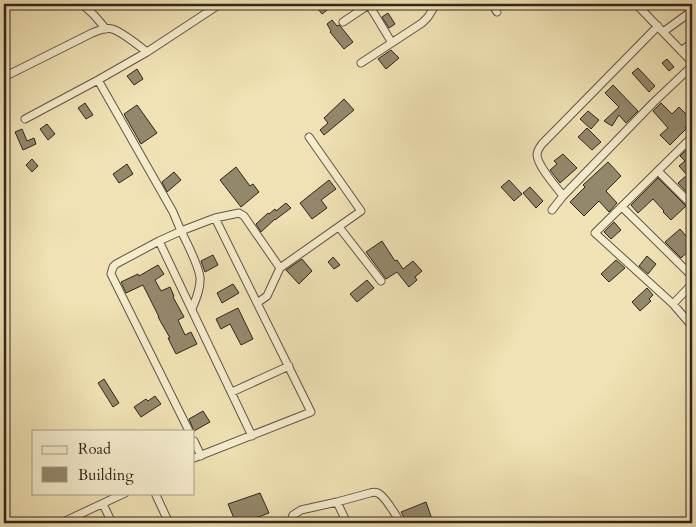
<svg xmlns="http://www.w3.org/2000/svg" width="696" height="527" font-family="Cardo,serif">
<style>
.building{fill:#94886c;stroke:#30261e}
.lines{fill:none;stroke-linecap:round;stroke-linejoin:round}
.street-casing{stroke:#605544;stroke-width:9}
.street{stroke:#f5ecce;stroke-width:7}
</style>
<rect width="100%" height="100%" fill="#f0e2b4"/>
<filter id="stains"><feTurbulence type="fractalNoise" baseFrequency=".004" numOctaves="4"/><feColorMatrix values="0 0 0 0 .2 0 0 0 0 .09 0 0 0 0 .02 0 0 0 .5 -.17"/></filter>
<radialGradient id="worn" r=".72"><stop offset=".6" stop-color="#630" stop-opacity="0"/><stop offset="1" stop-color="#630" stop-opacity=".3"/></radialGradient>
<path class="building" d="M314,4H335L322,14Z
M388,13L395,24L389,28L382,17Z
M332,20L337,26L339,25L341,27L353,42L344,49L330,32L331,31L327,24Z
M391,50L399,58L386,69L378,59Z
M667,59L674,67L669,71L662,63Z
M638,68L655,86L649,92L632,73Z
M137,69L143,79L134,85L127,76Z
M613,85L638,111L626,123L619,115L612,126L604,121L619,107L605,93Z
M344,99L354,110L324,135L320,130L328,123L324,118Z
M85,103L93,115L86,119L78,108Z
M661,103L672,114L679,107L686,114L692,108V120L685,127L686,129L670,145L660,135L668,128L653,111Z
M137,105L157,133L141,144L124,114Z
M588,111L599,120L591,129L580,119Z
M47,124L55,134L48,140L40,129Z
M587,128L601,142L592,150L578,137Z
M22,129L27,141L34,138L36,144L23,150L15,132Z
M692,145V198L678,183L687,175L679,166L685,161L680,156Z
M563,154L577,168L560,183L550,170L557,164L554,161Z
M32,159L38,166L32,172L26,165Z
M608,162L621,176L606,191L617,203L609,212L599,201L584,216L570,202L585,187L583,185Z
M127,164L133,174L119,183L113,174Z
M236,167L250,186L253,184L259,192L241,207L220,180Z
M174,172L181,180L167,192L162,182Z
M658,178L686,206L671,220L663,212L664,211L653,199L638,213L631,205Z
M329,180L336,189L321,200L327,208L312,219L300,203Z
M509,180L522,194L514,201L501,187Z
M530,187L543,201L536,208L523,193Z
M286,203L291,208L275,220V219L261,232L256,224L268,213L269,214L275,209L276,211Z
M614,222L621,230L611,239L604,232Z
M680,229L692,243V248L681,258L665,242Z
M382,241L395,261L397,260L403,269L413,261L422,271L415,277L417,280L409,287L397,272L386,279L366,252Z
M213,255L218,265L205,272L201,261Z
M647,256L656,264L648,274L639,266Z
M333,257L340,265L334,269L328,262Z
M302,259L312,271L299,284L286,270Z
M616,260L625,268L609,282L601,274Z
M158,265L164,274L155,280L161,291L170,287L174,296L173,297L184,317L178,320L185,335L191,332L197,344L176,354L168,338H170L158,317H159L143,285L126,293L121,282L138,274L139,276Z
M367,280L374,288L357,302L350,294Z
M233,284L239,293L222,303L217,293Z
M647,288L653,295L649,299L651,301L640,311L632,302Z
M238,308L253,339L241,345L230,324L221,329L216,319Z
M104,379L119,403L113,407L98,383Z
M155,396L161,404L141,417L134,407L146,399L148,401Z
M203,411L210,422L194,431L189,419Z
M260,493L269,513L242,523H236L228,504Z
M426,502L433,522L430,523H408L407,521H406L401,512Z"/>
<g class="lines">
<g class="street-casing">
<path id="street" d="M82,4L94,15L106,29
M492,4L497,12
M636,4L692,62
M369,5L392,43
M343,22L370,4
M663,32L692,11
M681,51L692,43
M361,63L422,23L428,17L436,4
M4,77L92,33C98,31 105,27 112,29C121,31 139,46 147,52L220,4
M98,80L173,212L181,231L215,218L311,412L194,458
M25,119L98,80L147,52
M689,140L595,233L673,304L692,326
M658,171L692,205
M563,196C556,186 538,167 537,155C537,151 539,148 542,144L658,26
M622,207L692,276
M552,210L563,196L653,103L692,66
M215,218L239,213L244,216L280,268
M339,227L381,281
M159,241L116,264L113,267L111,274L189,431
M257,303L267,296L280,268L361,211L309,137
M673,304L692,284
M192,309C196,299 201,288 200,277C198,264 187,243 181,231L159,241L252,436
M232,392L289,366
M194,441L201,456
M155,493L169,523
M337,502L347,523
M103,504L112,523
M61,523L125,493
M292,523V518L293,515L301,510L337,502L370,493C373,492 375,492 378,493C387,498 395,515 401,523"/>
</g>
<use href="#street" class="street"/>
</g>
<rect width="696" height="527" fill="none" stroke="#f0e2b4" stroke-width="20"/>
<rect x="5" y="5" width="686" height="517" fill="none" stroke="#30261e" stroke-width="2.5"/>
<rect x="10" y="10" width="676" height="507" fill="none" stroke="#30261e"/>
<rect x="32" y="430" width="162" height="65" fill="#f5ecce" stroke="#a69d88"/>
<rect x="42" y="446" width="25" height="8" fill="#f5ecce" stroke="#a69d88"/>
<text x="78" y="454" font-size="15" fill="#30261e">Road</text>
<rect x="42" y="467" width="25" height="15" fill="#94886c" stroke="#a69d88"/>
<text x="78" y="480" font-size="15" fill="#30261e">Building</text>
<rect width="100%" height="100%" filter="url(#stains)"/>
<rect width="100%" height="100%" fill="url(#worn)"/>
</svg>
